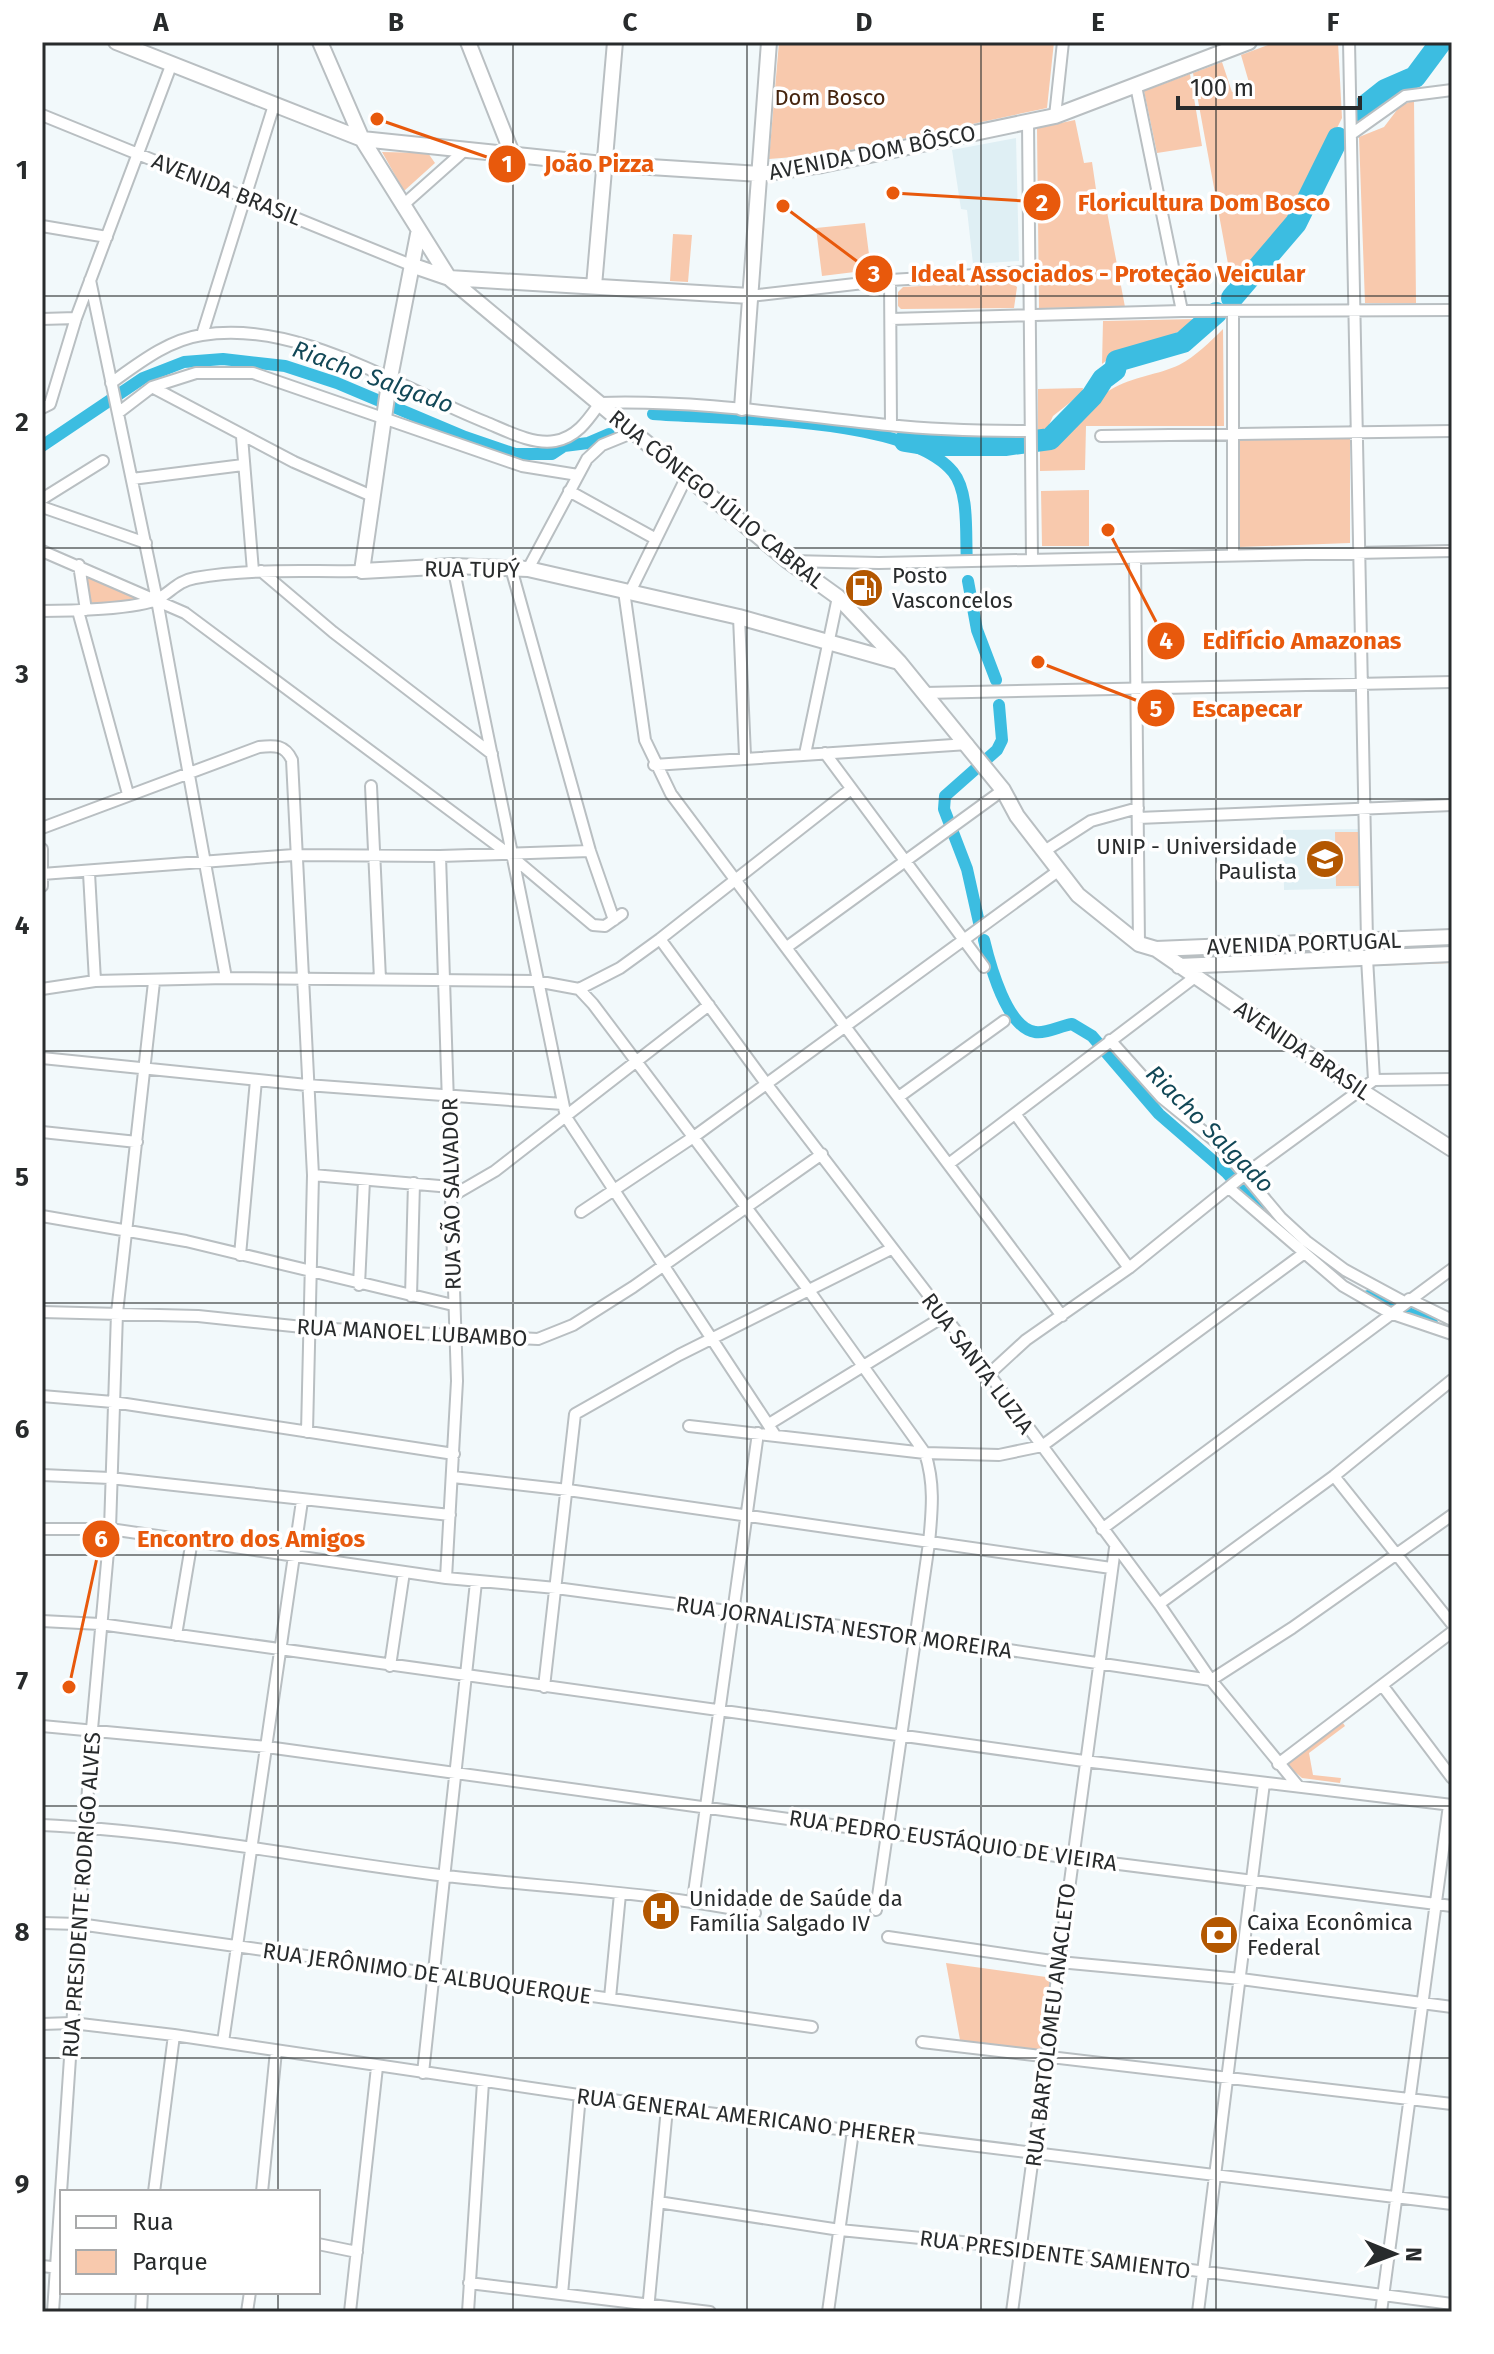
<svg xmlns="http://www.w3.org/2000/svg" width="1494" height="2354" font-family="'Fira Sans',sans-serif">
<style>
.built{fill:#dfeff4}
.green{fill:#f8c9ad}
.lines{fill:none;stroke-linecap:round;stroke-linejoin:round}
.canal{stroke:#3cbde1;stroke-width:12}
.river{stroke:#3cbde1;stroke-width:22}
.street-casing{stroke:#b9bfc2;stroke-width:14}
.secondary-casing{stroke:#b9bfc2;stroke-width:18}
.street{stroke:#fff;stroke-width:10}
.secondary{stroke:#fff;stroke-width:14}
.grid{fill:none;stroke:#282b2c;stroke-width:2;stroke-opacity:0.55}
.labels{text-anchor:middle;stroke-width:7;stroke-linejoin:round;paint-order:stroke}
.park-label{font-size:22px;fill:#45240e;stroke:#fff}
.street-label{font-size:22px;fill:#282b2c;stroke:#fff}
.poi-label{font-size:22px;fill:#282b2c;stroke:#fff;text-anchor:start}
.water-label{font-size:24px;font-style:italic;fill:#124857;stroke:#fff}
.leader{fill:none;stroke:#e8590c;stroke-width:3}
.callout-dot{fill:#e8590c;stroke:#fff;stroke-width:3}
.mark-label{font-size:24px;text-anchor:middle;font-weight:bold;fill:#fff}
.callout-label{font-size:24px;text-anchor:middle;font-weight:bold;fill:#e8590c;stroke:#fff;stroke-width:7;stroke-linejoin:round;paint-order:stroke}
.neatline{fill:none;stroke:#282b2c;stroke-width:3}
.grid-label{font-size:26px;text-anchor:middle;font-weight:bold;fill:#282b2c}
</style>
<rect width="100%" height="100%" fill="#f2f9fb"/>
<path class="built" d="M1016,138L1019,261L973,264L967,210L961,209L952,150Z
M1365,829L1366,888L1284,890L1283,830Z"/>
<path class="green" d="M779,42H1054L1047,108L831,154L769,159Z
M1276,42H1338L1342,118L1291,220L1233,291L1193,73L1222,62L1232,92L1250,86L1241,55Z
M1190,74L1202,146L1157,153L1144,91Z
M1414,100L1416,303H1365L1359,137L1384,127L1400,106Z
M1075,120L1084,163L1092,162L1098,203L1105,201L1125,307L1039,308L1037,128Z
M382,152L428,153L435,163L404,191Z
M865,223L871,270L822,276L816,228Z
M673,234L692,235L688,282L670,281Z
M1010,281L1017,287L1014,308L901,309L898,306V292L903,287Z
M1197,319C1163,348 1133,338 1102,364L1103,321Z
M1223,329L1224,426H1086L1085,470L1040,471V450C1062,444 1086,405 1110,390C1134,376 1158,375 1179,365C1196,356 1210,342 1223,329Z
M1083,388L1082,393L1053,416L1048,427L1038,432V389Z
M1350,437V543L1239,547V438Z
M1089,490V546H1042L1041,491Z
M81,567L157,600L86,610Z
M1335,832H1363V886H1336Z
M1452,944V963L1182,973L1163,958Z
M1343,1723L1345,1726L1309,1753L1313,1775L1341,1778L1340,1783L1302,1778L1286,1764Z
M946,1963L1053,1978L1040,2051L960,2040Z"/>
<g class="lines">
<path class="canal" d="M653,414C724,420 906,415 953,472C970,493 965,536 967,562
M42,446L143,378L184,362L223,359L285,366L337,383L465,437L515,454H552L564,446L588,443L609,434
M968,581L977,630L996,680
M980,927L967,869L944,809L945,796L997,750L1002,740L999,705
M984,940C990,965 1007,1028 1035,1032C1045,1034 1060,1026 1072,1024L1092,1036L1159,1114L1227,1173L1260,1211
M1368,1296L1432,1323"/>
<path class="river" d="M1356,113L1385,90L1415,77L1441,42
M1232,298L1296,223L1338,138
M905,441L930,445H1005L1050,439L1092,396L1103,379L1115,370L1117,361L1183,342L1216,313"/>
<g class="street-casing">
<path id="street" d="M1349,42L1367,941
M1136,86L1182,311
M42,115L411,265
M1055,116L1063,42
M1028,122L1032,560
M1353,133L1405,96L1452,90
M402,206L465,150
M42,226L107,237
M90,280L157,600L226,978
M890,280L891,425
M750,296L890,280L1029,272
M42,319L76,318
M891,319L1182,311L1452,310
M202,335L274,105
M111,383C139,363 168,340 202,335C298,319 399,388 485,422C505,430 532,445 555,441C577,437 588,420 600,403C697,400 792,415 888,425C935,430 983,431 1030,431
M152,387L294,462L372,496
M42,408L50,404L76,318L172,63
M118,413L152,387L196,373H253L522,466L578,475
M1101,436L1452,431
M242,437L253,571
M132,479L243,465
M569,491L656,539
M42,499L103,461
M42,507L146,543
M42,551L185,613L510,855L593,925L605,926L622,914
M1233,556V313
M1135,558L1139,944
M790,561L879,563L1452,551
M79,565L86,610
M453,566L566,1117L775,1435
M511,568L590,851L614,920
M528,569L587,459L602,445L634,432
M261,571L333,632L492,754
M624,591L645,740L671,794L1062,1316
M630,592L687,476
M42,611C66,611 139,609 158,599C172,591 178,581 195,578C250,568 306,572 362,571
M78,611L128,794
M739,617L745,756
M924,693L1452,682
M825,753L984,967
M805,754L838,597
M654,765L968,744
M371,786L380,979
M1138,818L1452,805
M42,828L259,747C275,745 285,745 292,760L313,1175L307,1432
M42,849V886
M1043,852L1091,821L1138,808
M440,856L457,1381L446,1578
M89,873L95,981
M42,874L294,855L440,856L590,851
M660,939L765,1082L989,1374L1159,1604L1211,1680L1298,1786
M787,947L1003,790
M1367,958L1374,1080
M42,989L95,981L226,978L536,981L579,989L593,1004L810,1292L925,1453C935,1484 932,1511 929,1543L876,1910
M579,989L620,968L660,939L851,789
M1110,1040L1161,1097L1220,1145L1281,1218L1306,1241L1345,1270L1404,1302
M42,1058L307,1085L563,1104
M900,1096L1004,1021
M1016,1115L1129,1268
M42,1132L137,1142
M950,1163L1195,977
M313,1175L451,1187
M1229,1188L1343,1286L1390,1313L1452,1334
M452,1196L495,1171L709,1005
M581,1212L695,1136L1058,871
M42,1216L186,1241L453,1305
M240,1255L256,1080
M359,1285L364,1180
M411,1296L414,1183
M1409,1299L1452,1320
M42,1312L198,1316L312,1328L538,1339L573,1325L633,1287L822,1154
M989,1374L1026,1340L1129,1268L1244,1175L1374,1080L1452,1079
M42,1396L113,1402L454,1454
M769,1424L943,1317
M689,1426L925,1453L999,1455L1042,1446L1303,1254
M42,1475L110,1478L450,1515
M1334,1476L1452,1624
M453,1477L568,1490L1111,1568
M42,1529H110L446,1578L556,1588L915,1636L1211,1680L1292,1628L1452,1515
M1102,1529L1452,1269
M1159,1604L1334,1476L1452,1380
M42,1621L100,1624L1084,1761L1452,1805
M176,1635L192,1540
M390,1666L404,1572
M1382,1685L1452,1778
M544,1687L575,1414L679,1355L891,1249
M42,1726L267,1747L1071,1858L1452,1906
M1278,1764L1452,1632
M42,1825C178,1831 312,1860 447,1876C550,1888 654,1892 755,1913
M693,1900L758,1433
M42,1923L79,1924L812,2027
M888,1937L1059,1962L1241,1979L1452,2007
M610,1998L620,1894
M42,2024L72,2023L174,2035L667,2108L1452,2204
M223,2042L302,1501
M922,2042L1452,2104
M423,2073L476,1582
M154,2192L174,2035
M262,2192L276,2051
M658,2202L840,2230L1022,2248L1452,2304
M318,2244L357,2252
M42,2266L60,2268
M469,2283L710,2312
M562,2294L580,2095
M648,2310L667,2108
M53,2312L92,1729L110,1529L117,1313L154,982
M141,2312L142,2292
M247,2312L250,2292
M350,2312L377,2067
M468,2312L483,2082
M828,2312L853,2131
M1012,2312L1115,1548
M1198,2312L1264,1783
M1381,2312L1449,1805"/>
</g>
<g class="secondary-casing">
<path id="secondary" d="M116,42L362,139L603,164L760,174L822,165L1055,116L1249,42
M320,42L362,139L449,278L750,296
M468,42L513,156
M418,234L389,383L362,571L453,566L528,569L739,617L899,662
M411,265L449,278L788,561L838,597L899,662L1003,790L1017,816L1078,895L1139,944L1156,949L1452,937
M594,286L615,42
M742,408L769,42
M1156,949L1360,1090L1452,1149
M1179,966L1452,954"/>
</g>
<use href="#street" class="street"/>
<use href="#secondary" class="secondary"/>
</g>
<path class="grid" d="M278,42V2192M513,42V2312M747,42V2312M981,42V2312M1216,42V2312M42,296H1452M42,548H1452M42,799H1452M42,1051H1452M42,1303H1452M42,1555H1452M42,1806H1452M42,2058H1452M278,2292V2312"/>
<defs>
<g id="fuel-disc" transform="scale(2)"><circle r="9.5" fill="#b35700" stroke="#fff"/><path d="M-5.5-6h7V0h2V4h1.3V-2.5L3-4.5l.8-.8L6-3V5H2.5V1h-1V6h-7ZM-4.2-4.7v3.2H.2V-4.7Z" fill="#fff"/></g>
<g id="university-disc" transform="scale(2)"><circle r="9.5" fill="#b35700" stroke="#fff"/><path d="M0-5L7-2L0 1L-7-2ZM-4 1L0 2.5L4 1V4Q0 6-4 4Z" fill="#fff"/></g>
<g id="hospital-disc" transform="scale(2)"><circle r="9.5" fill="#b35700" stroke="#fff"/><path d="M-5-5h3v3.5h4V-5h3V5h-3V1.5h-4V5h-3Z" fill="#fff"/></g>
<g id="bank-disc" transform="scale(2)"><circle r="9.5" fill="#b35700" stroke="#fff"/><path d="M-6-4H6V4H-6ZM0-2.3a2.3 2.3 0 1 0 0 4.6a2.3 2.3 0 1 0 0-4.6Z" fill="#fff"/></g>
</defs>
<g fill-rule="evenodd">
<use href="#fuel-disc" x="864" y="588"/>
<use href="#university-disc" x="1325" y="859"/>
<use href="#hospital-disc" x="661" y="1911"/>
<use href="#bank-disc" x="1219" y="1935"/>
</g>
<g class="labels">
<g class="park-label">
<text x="830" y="105">Dom Bosco</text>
</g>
<g class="street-label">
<text transform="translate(872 152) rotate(-11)" y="8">AVENIDA DOM BÔSCO</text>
<text transform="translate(227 189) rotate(22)" y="8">AVENIDA BRASIL</text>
<text transform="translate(717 499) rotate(39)" y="8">RUA CÔNEGO JÚLIO CABRAL</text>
<text transform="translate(472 569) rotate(1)" y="8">RUA TUPÝ</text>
<text transform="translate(1304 943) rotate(-2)" y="8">AVENIDA PORTUGAL</text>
<text transform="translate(1303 1050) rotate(34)" y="8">AVENIDA BRASIL</text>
<text transform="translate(451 1194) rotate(-91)" y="8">RUA SÃO SALVADOR</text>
<text transform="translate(412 1332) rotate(3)" y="8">RUA MANOEL LUBAMBO</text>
<text transform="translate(978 1363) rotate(53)" y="8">RUA SANTA LUZIA</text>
<text transform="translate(844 1627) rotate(8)" y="8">RUA JORNALISTA NESTOR MOREIRA</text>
<text transform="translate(953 1840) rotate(8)" y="8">RUA PEDRO EUSTÁQUIO DE VIEIRA</text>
<text transform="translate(81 1895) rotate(-86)" y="8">RUA PRESIDENTE RODRIGO ALVES</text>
<text transform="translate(427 1973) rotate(8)" y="8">RUA JERÔNIMO DE ALBUQUERQUE</text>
<text transform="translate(1050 2025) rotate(-83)" y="8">RUA BARTOLOMEU ANACLETO</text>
<text transform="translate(746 2116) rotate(7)" y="8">RUA GENERAL AMERICANO PHERER</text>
<text transform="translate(1055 2254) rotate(7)" y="8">RUA PRESIDENTE SAMIENTO</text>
</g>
<g class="poi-label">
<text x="892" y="583">Posto<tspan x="892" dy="25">Vasconcelos</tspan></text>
<text x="1297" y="854" text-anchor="end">UNIP - Universidade<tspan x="1297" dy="25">Paulista</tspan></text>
<text x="689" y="1906">Unidade de Saúde da<tspan x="689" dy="25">Família Salgado IV</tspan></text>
<text x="1247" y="1930">Caixa Econômica<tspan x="1247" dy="25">Federal</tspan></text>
</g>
<g class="water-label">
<text transform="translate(373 377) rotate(20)" y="8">Riacho Salgado</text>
<text transform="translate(1210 1129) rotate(45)" y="8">Riacho Salgado</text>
</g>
</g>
<path class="leader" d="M377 119L507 164M893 193L1042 202M783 206L874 274M1108 530L1166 641M1038 662L1156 708M69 1687L101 1539"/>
<g class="callout-dot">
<circle cx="377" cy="119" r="8"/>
<circle cx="893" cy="193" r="8"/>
<circle cx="783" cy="206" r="8"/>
<circle cx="1108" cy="530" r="8"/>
<circle cx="1038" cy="662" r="8"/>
<circle cx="69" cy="1687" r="8"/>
<circle cx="507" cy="164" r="20"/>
<circle cx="1042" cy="202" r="20"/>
<circle cx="874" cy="274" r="20"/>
<circle cx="1166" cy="641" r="20"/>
<circle cx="1156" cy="708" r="20"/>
<circle cx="101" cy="1539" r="20"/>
</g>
<g class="mark-label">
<text x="507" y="172">1</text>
<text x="1042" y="211">2</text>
<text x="874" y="282">3</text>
<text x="1166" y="649">4</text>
<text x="1156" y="717">5</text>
<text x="101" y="1547">6</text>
</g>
<g class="callout-label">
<text x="599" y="172">João Pizza</text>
<text x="1204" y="211">Floricultura Dom Bosco</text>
<text x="1108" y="282">Ideal Associados - Proteção Veicular</text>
<text x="1302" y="649">Edifício Amazonas</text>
<text x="1247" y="717">Escapecar</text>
<text x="251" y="1547">Encontro dos Amigos</text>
</g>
<rect width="1494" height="2354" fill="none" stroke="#ffffff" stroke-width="88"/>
<rect x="60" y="2190" width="260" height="104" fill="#ffffff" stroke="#a9aaab" stroke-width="2"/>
<rect x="76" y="2216" width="40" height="12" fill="#ffffff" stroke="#a9aaab" stroke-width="2"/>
<text x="132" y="2230" font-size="24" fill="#282b2c">Rua</text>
<rect x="76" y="2250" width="40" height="24" fill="#f8c9ad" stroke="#a9aaab" stroke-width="2"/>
<text x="132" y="2270" font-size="24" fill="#282b2c">Parque</text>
<g transform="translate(1394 2254) rotate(91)" stroke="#ffffff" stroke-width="6" paint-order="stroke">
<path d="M0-6L14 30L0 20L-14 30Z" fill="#282b2c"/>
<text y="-12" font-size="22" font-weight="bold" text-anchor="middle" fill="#282b2c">N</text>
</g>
<path d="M1178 96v12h182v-12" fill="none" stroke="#282b2c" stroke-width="4"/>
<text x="1190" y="96" font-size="24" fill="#282b2c" stroke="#ffffff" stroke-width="6" paint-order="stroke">100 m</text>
<rect x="44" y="44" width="1406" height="2266" class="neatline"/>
<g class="grid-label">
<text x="161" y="31">A</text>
<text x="396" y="31">B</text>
<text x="630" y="31">C</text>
<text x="864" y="31">D</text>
<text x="1098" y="31">E</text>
<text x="1333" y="31">F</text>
<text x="22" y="179">1</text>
<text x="22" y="431">2</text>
<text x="22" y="683">3</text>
<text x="22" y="934">4</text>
<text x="22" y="1186">5</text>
<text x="22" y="1438">6</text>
<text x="22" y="1690">7</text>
<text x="22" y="1941">8</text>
<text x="22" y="2193">9</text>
</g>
</svg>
